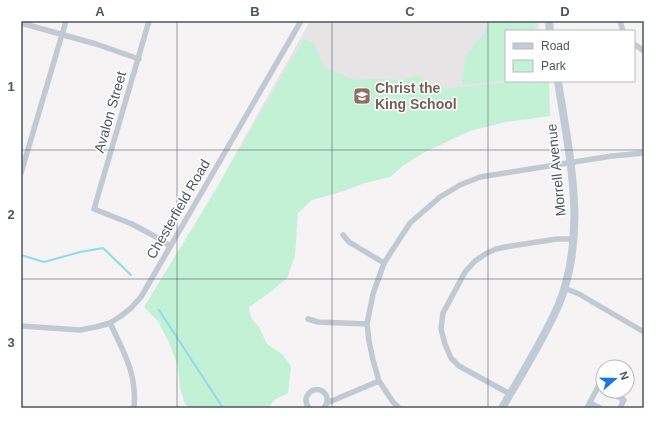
<svg xmlns="http://www.w3.org/2000/svg" width="665" height="429" font-family="Arial,sans-serif">
<style>
.education{fill:#e6e4e5}
.green{fill:#c3f1d5}
.lines{fill:none;stroke-linecap:round;stroke-linejoin:round}
.stream{stroke:#90daee;stroke-width:2}
.street{stroke:#c1cad2;stroke-width:5.5}
.secondary{stroke:#c1cbd6;stroke-width:8}
.grid{fill:none;stroke:#4a5661;stroke-width:1;stroke-opacity:0.55}
.labels{text-anchor:middle;stroke-width:3;stroke-linejoin:round;paint-order:stroke}
.education-label{font-size:14px;font-weight:bold;fill:#785e54;stroke:#fff;text-anchor:start}
.street-label{font-size:14px;fill:#4a5661;stroke:#fff}
.neatline{fill:none;stroke:#4a5661;stroke-width:1.5}
.grid-label{font-size:13px;text-anchor:middle;font-weight:bold;fill:#4a5661}
</style>
<rect width="100%" height="100%" fill="#f5f3f3"/>
<path class="education" d="M310,21H538L539,31H506V81H510L458,89L256,184L228,167Z"/>
<path class="green" d="M488,21H534L536,31H506V80L462,85L466,56L476,42L484,34Z
M304,39L315,44L323,67L355,80L376,79L401,80L416,76L446,89L515,81H549L550,116L506,122L470,131L425,152L404,165L390,177L362,184L344,191L312,200L298,213L295,256L287,278L268,294L249,307L251,318L259,327L267,344L282,354L291,366L288,393L274,400L269,408H189L185,404L180,388L178,366L169,343L158,321L144,307L207,204Z"/>
<g class="lines">
<path class="stream" d="M21,255L44,262L80,252L103,248L131,275
M159,310L223,408"/>
<path class="street" d="M149,21L94,209L132,224L158,238L170,246
M620,21L623,31
M21,23L96,44L139,59
M634,44L644,51
M21,173L66,21
M343,235L349,242L384,263
M564,288L579,294L644,332
M308,319L318,322L367,324
M110,323C124,353 137,373 134,408
M21,326L80,330L96,327L110,323L121,316L131,308L141,297L301,21
M608,391L624,400L620,408
M510,394L459,366L451,358L445,344L441,329L443,313L465,272L475,261L487,253L496,249L505,247L557,239H574
M327,403L379,381
M590,403L600,408
M21,408H22
M309,408C306,404 305,400 307,396C314,382 335,393 324,408
M399,408L393,402L379,381L373,360L369,341L367,324L373,294L384,263L410,223L440,197L460,185L480,177L612,156L644,153
M587,408L599,385L603,388"/>
<path class="secondary" d="M549,21L550,31
M502,408C521,375 544,339 559,304C588,231 569,155 558,81"/>
</g>
<path class="grid" d="M177,21V408M332,21V408M488,21V408M21,150H644M21,279H644"/>
<defs>
<g id="school-square" transform="scale(0.9)"><rect x="-9" y="-9" width="18" height="18" rx="4" fill="#8d6e63" stroke="#fff"/><path d="M0-5L7-2L0 1L-7-2ZM-4 1L0 2.5L4 1V4Q0 6-4 4Z" fill="#fff"/></g>
</defs>
<g fill-rule="evenodd">
<use href="#school-square" x="362" y="96"/>
</g>
<g class="labels">
<g class="education-label">
<text x="375" y="93">Christ the<tspan x="375" dy="16">King School</tspan></text>
</g>
<g class="street-label">
<text transform="translate(110 112) rotate(-74)" y="5">Avalon Street</text>
<text transform="translate(556 170) rotate(-96)" y="5">Morrell Avenue</text>
<text transform="translate(178 209) rotate(-60)" y="5">Chesterfield Road</text>
</g>
</g>
<rect width="665" height="429" fill="none" stroke="#ffffff" stroke-width="44"/>
<rect x="505" y="30" width="130" height="52" fill="#ffffff" stroke="#b7bbc0"/>
<rect x="513" y="43" width="20" height="6" fill="#c1cbd6" stroke="#b7bbc0"/>
<text x="541" y="50" font-size="12" fill="#4a5661">Road</text>
<rect x="513" y="60" width="20" height="12" fill="#c3f1d5" stroke="#b7bbc0"/>
<text x="541" y="70" font-size="12" fill="#4a5661">Park</text>
<g transform="translate(615 379) rotate(70)"><circle r="19" fill="#ffffff" stroke="#b7bbc0"/>
<path d="M0-3L7 15L0 10L-7 15Z" fill="#1a73e8"/>
<text y="-6" font-size="11" font-weight="bold" text-anchor="middle" fill="#4a5661">N</text>
</g>
<rect x="22" y="22" width="621" height="385" class="neatline"/>
<g class="grid-label">
<text x="100" y="16">A</text>
<text x="255" y="16">B</text>
<text x="410" y="16">C</text>
<text x="565" y="16">D</text>
<text x="11" y="91">1</text>
<text x="11" y="219">2</text>
<text x="11" y="347">3</text>
</g>
</svg>
